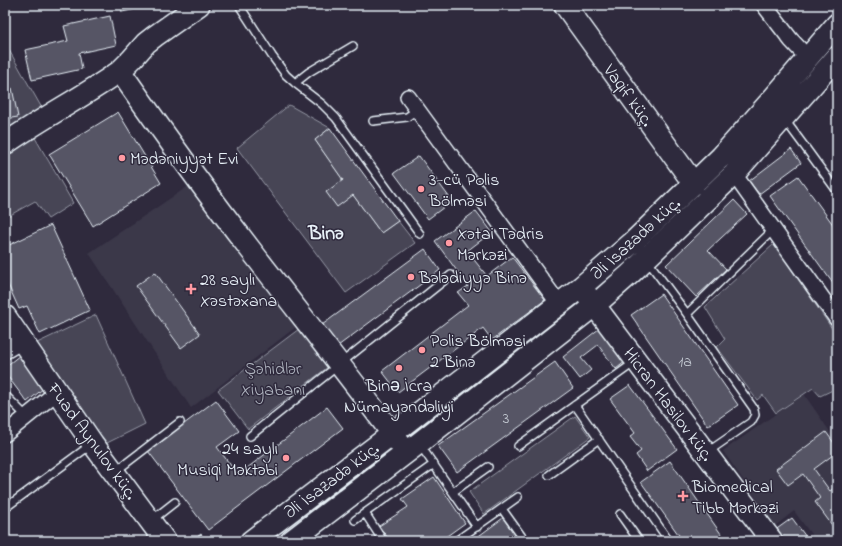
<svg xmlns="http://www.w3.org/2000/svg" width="842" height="546" font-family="'Indie Flower',sans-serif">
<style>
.built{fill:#3b3749}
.green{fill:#464455;stroke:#979aa6}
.building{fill:#575565;stroke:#e8f1f8}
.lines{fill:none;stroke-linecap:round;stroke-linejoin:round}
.lane-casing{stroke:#e8f1f8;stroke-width:10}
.street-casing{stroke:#e8f1f8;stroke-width:18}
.secondary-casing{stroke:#e8f1f8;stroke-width:24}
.lane{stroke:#2f2a3d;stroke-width:7}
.street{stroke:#2f2a3d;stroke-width:15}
.secondary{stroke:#2f2a3d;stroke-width:21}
.poi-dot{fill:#ff9aa2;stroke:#2f2a3d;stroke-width:1.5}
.labels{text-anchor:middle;stroke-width:3;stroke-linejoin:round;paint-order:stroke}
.number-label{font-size:16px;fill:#c4cad3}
.street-label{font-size:18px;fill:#e8f1f8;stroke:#2f2a3d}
.poi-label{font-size:18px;fill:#e8f1f8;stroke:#2f2a3d;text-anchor:start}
.park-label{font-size:18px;fill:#afb4bf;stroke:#2f2a3d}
.quarter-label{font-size:20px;font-weight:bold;fill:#e8f1f8;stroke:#2f2a3d}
</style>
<rect width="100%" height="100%" fill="#2f2a3d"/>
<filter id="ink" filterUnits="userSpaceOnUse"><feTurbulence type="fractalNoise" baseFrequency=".025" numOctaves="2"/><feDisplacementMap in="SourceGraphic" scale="8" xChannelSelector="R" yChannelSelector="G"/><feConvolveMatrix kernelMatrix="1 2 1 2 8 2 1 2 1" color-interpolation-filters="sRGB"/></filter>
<g filter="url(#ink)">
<path class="built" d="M190,185L297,326L191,408L89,253Z
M804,394L837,442V541H816L794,511L775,526L723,451Z"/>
<path class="green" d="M5,43L43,110L5,135Z
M289,105L330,128L315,140L343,180L326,192L353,195L381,233L398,221L415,243L346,293L237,148Z
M34,136L73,203L48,219L35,201L5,218V155L9,152Z
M774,244L837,336V388L820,396L813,388L776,413L763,395L757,400L717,347L725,339L705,307Z
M96,315L145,424L103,445L35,344Z
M299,329L328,367L248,429L218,390Z
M575,416L590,437L484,514L469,492Z"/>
<path class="building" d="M121,5H156L122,12Z
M110,16L116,45L79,53L82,69L32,80L25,50L68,41L64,26Z
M12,88L18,117L5,119V90Z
M118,112L161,183L93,226L49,154Z
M330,128L398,221L381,233L353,195L337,207L326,192L343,180L315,140Z
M791,149L801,163L759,194L749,181Z
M419,156L452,201L428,219L394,173Z
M798,176L837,230V289L770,196Z
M734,200L747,214L708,250L726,269L696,297L666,265Z
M476,211L492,232L467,251L487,276L512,257L545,300L492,340L483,328L398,392L382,371L468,305L458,293L468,286L435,241Z
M51,225L90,310L40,334L27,306L19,309L5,278V247Z
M425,249L440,270L338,346L322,325Z
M155,272L200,334L181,348L136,286Z
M661,294L738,405L708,426L631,315Z
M600,328L626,361L616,369L598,345L581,358L591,370L580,379L563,357Z
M20,355L44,388L27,402L5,373V367Z
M555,362L573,388L457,472L438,446Z
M630,385L677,449L647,471L636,455L641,451L630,437L635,433L610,399Z
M216,400L239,431L217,447L238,475L327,407L343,428L208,530L148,451Z
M826,432L837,447V452L814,469L830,491L837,486V532L815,502L820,498L803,474L788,485L776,469Z
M670,461L726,541H683L641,482Z
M434,477L465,523L440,541H390L379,526L408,507L402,499Z
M503,518L520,541H472Z
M792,518L809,541H782L774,531Z
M201,534L206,541H192Z"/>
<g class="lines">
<g class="lane-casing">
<path id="lane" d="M239,5L272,56L286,75L295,83L322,104L336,118L420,234
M295,83L309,72L353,46
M785,120L805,147L837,191
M373,121L407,117L418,109
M647,260L687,314L754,409L755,415L751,422L706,453
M687,314L773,230
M5,395L26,416
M575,405L669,541
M250,436L451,275
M420,445L477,527
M518,446L635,362
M116,471L180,422
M549,475L599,439
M453,492L488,467
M5,508L92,444
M502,509L525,541
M365,513L383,541
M620,514L639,541
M152,520L175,502
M355,520L434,464
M456,541L518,497"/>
</g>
<g class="street-casing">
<path id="street" d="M764,5L791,40L808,58
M408,97L559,304
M734,174L837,319
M5,351L22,341
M5,434L57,392"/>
</g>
<g class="secondary-casing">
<path id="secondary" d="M199,5L155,36L146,43L132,59L120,71C162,131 205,191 250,249C300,314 351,378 400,444
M565,5L694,184
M5,144C42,118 83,97 120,71
M586,294L772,541
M5,316L93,444L165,541
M251,541L392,434L581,287L632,243L721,157L769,103L837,24
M291,541L419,443L595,305L630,274L734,174L837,57"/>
</g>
<use href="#lane" class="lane"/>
<use href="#street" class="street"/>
<use href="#secondary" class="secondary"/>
</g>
</g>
<g class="poi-dot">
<circle cx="122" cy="158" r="4"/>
<circle cx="421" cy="189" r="4"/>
<circle cx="449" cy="243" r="4"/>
<circle cx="411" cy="277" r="4"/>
<path d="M189 283h4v4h4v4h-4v4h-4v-4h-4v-4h4z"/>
<circle cx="422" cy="350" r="4"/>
<circle cx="399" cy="368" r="4"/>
<circle cx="286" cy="458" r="4"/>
<path d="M681 490h4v4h4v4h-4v4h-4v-4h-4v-4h4z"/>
</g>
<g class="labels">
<g class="number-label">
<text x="685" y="366">1a</text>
<text x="506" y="423">3</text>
</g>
<g class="street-label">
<text transform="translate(629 95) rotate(54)" y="6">Vaqif küç.</text>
<text transform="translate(635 238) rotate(-42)" y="6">Əli İsazadə küç.</text>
<text transform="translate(669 404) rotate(53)" y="6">Hicran Hasilov küç.</text>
<text transform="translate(93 441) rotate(54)" y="6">Fuad Aynulov küç.</text>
<text transform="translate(331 480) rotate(-37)" y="6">Əli İsazadə küç.</text>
</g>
<g class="poi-label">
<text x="130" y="164">Mədəniyyət Evi</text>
<text x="429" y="185">3-cü Polis<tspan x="429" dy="21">Bölməsi</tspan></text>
<text x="457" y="239">Xətai Tədris<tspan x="457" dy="21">Mərkəzi</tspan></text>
<text x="419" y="283">Bələdiyyə Binə</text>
<text x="200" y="285">28 saylı<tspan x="200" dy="21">Xəstəxana</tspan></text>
<text x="430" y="346">Polis Bölməsi<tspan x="430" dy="21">2 Binə</tspan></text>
<text x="399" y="391" text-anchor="middle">Binǝ İcra<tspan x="399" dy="21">Nümayəndəliyi</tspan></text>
<text x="278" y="454" text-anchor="end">24 saylı<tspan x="278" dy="21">Musiqi Məktəbi</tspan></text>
<text x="692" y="492">Biomedical<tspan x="692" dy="21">Tibb Mərkəzi</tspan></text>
</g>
<g class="park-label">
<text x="273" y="374">Şəhidlər<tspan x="273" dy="21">Xiyabanı</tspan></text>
</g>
<g class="quarter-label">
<text x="326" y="239">Binə</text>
</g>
</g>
<rect width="842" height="546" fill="none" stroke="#2f2a3d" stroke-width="20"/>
<rect x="10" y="10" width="822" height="526" fill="none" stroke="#e8f1f8" stroke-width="1.5" filter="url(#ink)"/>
</svg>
